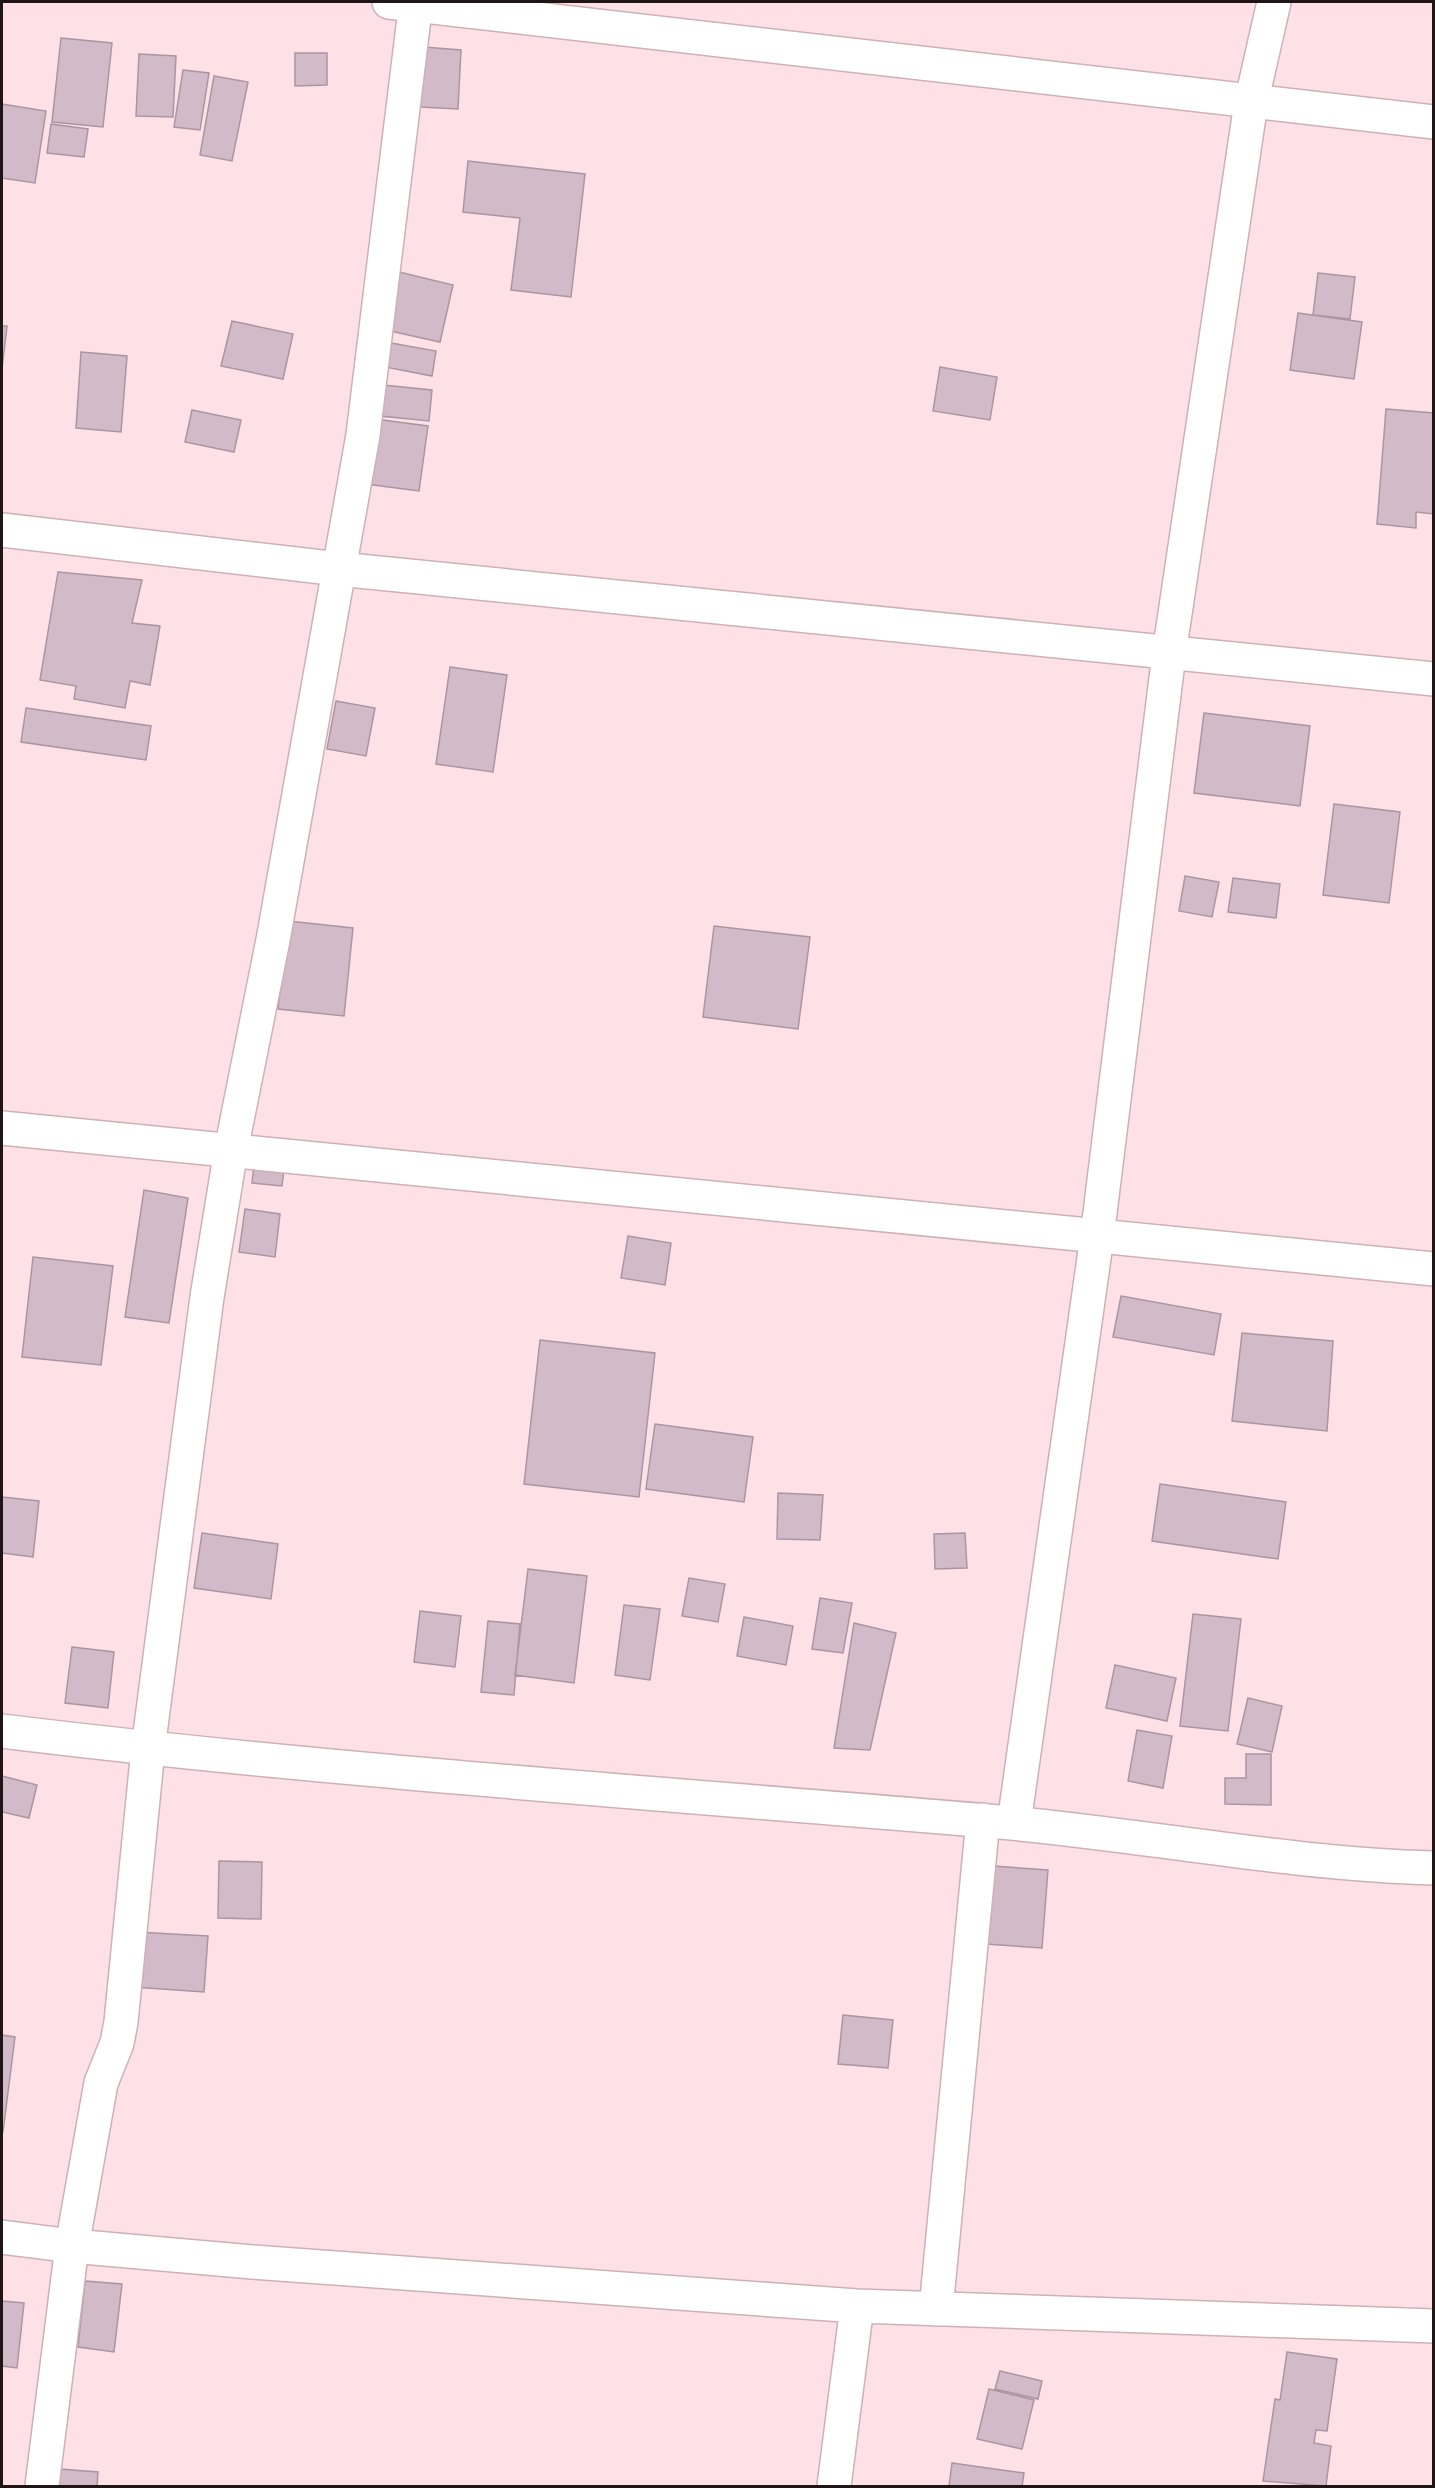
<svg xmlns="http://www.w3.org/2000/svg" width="1435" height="2488" font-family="Mulish,sans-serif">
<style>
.building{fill:#d2bac8;stroke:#ac95a2;stroke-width:1.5}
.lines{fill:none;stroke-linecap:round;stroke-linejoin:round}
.minor-casing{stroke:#cdb1b6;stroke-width:36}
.minor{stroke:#fff;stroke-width:33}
</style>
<rect width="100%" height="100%" fill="#fee1e6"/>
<path class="building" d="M61,38L112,43L103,127L52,122Z
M424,47L461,50L458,109L420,107Z
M295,53H327V85L295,86Z
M139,54L176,56L173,117L136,116Z
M183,70L209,73L200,130L174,127Z
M214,76L248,82L232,161L200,155Z
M2,104L46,111L35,183L2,178Z
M51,124L88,129L84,157L47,153Z
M468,161L585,174L571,297L511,290L520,218L463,212Z
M395,271L453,285L440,342L381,329Z
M1318,273L1355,277L1350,319L1313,315Z
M1298,313L1362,322L1354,379L1290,370Z
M232,321L293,334L283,379L221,366Z
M2,326H7L2,369Z
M380,341L436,351L432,376L375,365Z
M81,352L127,356L121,432L76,428Z
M940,367L997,377L990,420L933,411Z
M373,384L432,390L429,421L370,415Z
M1386,409L1434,413V514L1416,512V528L1377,524Z
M192,410L241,420L234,452L185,442Z
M375,419L428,426L419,491L366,484Z
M58,572L142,580L132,623L160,626L150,685L130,681L125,708L74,699L76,686L40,680Z
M450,667L507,675L493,772L436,764Z
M336,701L375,708L366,756L327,749Z
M26,708L151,726L146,760L21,742Z
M1204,713L1310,726L1300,806L1194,793Z
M1334,804L1400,812L1389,903L1323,895Z
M1185,876L1219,882L1212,917L1179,911Z
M1233,878L1280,884L1276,918L1228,912Z
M288,921L353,928L344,1016L278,1009Z
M714,926L810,937L798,1029L703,1017Z
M255,1157L285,1161L282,1186L252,1183Z
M144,1190L188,1198L169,1323L125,1317Z
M245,1209L280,1214L275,1257L239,1252Z
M628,1236L671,1243L665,1285L621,1278Z
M33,1257L113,1266L101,1365L22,1357Z
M1121,1296L1221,1314L1214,1355L1113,1337Z
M1242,1333L1333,1341L1327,1431L1232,1421Z
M540,1340L655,1353L639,1497L524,1484Z
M655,1424L753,1437L744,1502L646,1489Z
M1160,1484L1286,1502L1278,1559L1152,1541Z
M778,1493L823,1495L820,1540L777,1539Z
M2,1497L39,1501L33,1557L2,1553Z
M202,1533L278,1544L271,1599L194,1588Z
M965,1533L967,1568L935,1569L934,1534Z
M528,1569L587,1576L574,1683L515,1675Z
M689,1578L725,1584L718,1622L682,1616Z
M820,1598L852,1603L843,1653L812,1649Z
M624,1605L660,1609L650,1680L615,1675Z
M420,1611L461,1616L455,1667L414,1662Z
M1193,1614L1241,1619L1228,1731L1180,1726Z
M744,1617L793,1626L786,1665L737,1656Z
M488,1621L520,1624L514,1695L481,1692Z
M854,1623L896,1633L870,1750L834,1748Z
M72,1647L114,1652L108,1708L65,1703Z
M1115,1665L1176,1678L1167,1721L1106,1708Z
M1248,1698L1282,1706L1272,1752L1237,1744Z
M1137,1730L1172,1736L1163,1788L1128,1781Z
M1246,1754H1271V1805L1225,1804V1778H1246Z
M2,1776L37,1785L29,1818L2,1812Z
M219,1861L262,1862L261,1919L218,1918Z
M993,1866L1048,1870L1042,1948L986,1944Z
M137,1932L208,1936L204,1992L133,1987Z
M843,2015L893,2020L888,2068L838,2064Z
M2,2035L15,2037L3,2132H2Z
M85,2281L122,2284L114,2352L78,2347Z
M2,2301L24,2303L17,2368L2,2366Z
M1287,2352L1337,2359L1327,2431L1316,2430L1314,2443L1331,2446L1326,2486L1263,2481L1275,2399L1280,2400Z
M1000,2371L1042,2381L1038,2399L995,2389Z
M989,2389L1034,2400L1022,2449L977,2439Z
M952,2463L1024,2473L1022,2486H949Z
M60,2469L98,2472L97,2486H59Z"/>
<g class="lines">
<g class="minor-casing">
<path id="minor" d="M389,2L1434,122
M2,530L339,569L1434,679
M2,1128L1434,1269
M2,1731C329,1771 659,1793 988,1821C1136,1833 1284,1864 1434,1868
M1014,1823L1097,1237L1169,654L1251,103L1274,2
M2,2237L72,2246L252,2262L857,2306L1434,2326
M936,2309L983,1820
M42,2486L72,2246L101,2083L117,2043L121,2022L148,1749L207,1297L231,1150L273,940L363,435L416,2
M834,2486L857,2306"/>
</g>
<use href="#minor" class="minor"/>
</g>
<rect width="1435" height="2488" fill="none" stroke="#1f1517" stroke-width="6"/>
</svg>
